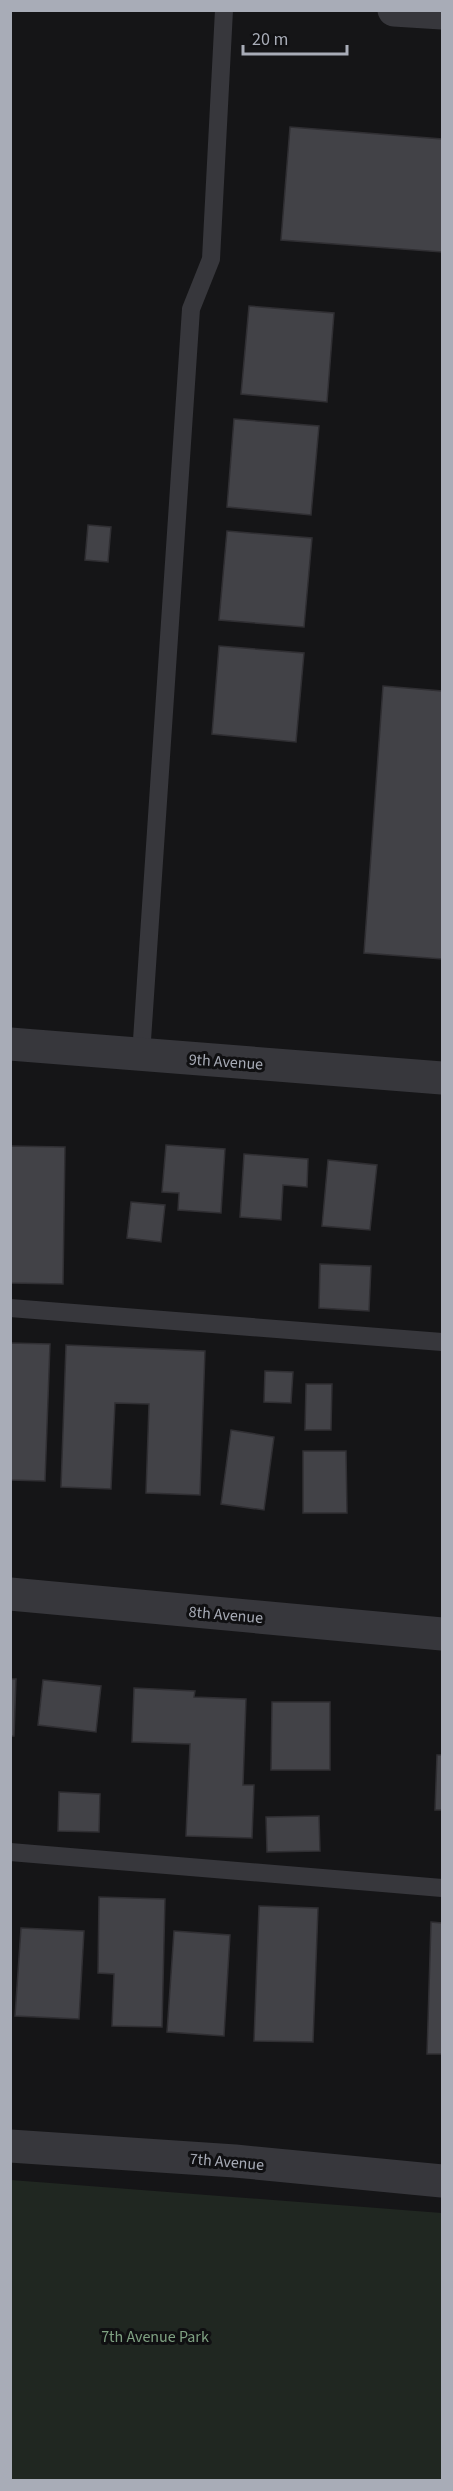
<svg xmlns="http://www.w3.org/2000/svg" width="453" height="2491" font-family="'Source Sans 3',sans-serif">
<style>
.green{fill:#202721}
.building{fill:#424247;stroke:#302f33;stroke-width:1.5}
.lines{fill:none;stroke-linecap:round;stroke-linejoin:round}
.service{stroke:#37373c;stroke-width:18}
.minor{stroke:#37373c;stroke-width:33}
.tertiary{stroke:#37373c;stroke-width:33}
.labels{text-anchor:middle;stroke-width:6;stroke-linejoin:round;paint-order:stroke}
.street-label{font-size:16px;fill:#a8acb7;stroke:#101012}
.park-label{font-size:16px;fill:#7fa182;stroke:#101012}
</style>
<rect width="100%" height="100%" fill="#151517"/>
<path class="green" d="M11,2180L442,2213V2480H11Z"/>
<path class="building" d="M290,127L442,139V252L281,240Z
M249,306L334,313L327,402L241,394Z
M234,419L319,426L311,515L227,507Z
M88,525L111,527L108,562L85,560Z
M227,531L312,538L304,627L219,620Z
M219,646L304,653L296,742L212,734Z
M383,686L442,691V959L364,953Z
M166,1145L225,1149L221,1213L178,1210L179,1193L162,1192Z
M10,1146L65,1147L63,1284L10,1283Z
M244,1154L308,1159L307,1187L283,1185L281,1220L240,1217Z
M328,1160L377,1165L370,1230L322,1226Z
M131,1202L165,1205L161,1242L127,1238Z
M320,1264L371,1266L369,1311L319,1308Z
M10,1343L50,1344L45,1481L10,1480Z
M66,1345L205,1351L200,1495L146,1493L149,1404L115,1403L111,1489L61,1487Z
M265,1371L293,1372L291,1403L264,1402Z
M306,1384H332L331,1430H305Z
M231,1430L274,1437L264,1510L221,1504Z
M303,1451H346L347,1513H303Z
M10,1679H16L14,1736H10Z
M43,1680L101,1686L96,1732L38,1725Z
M134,1688L195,1691L194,1697L246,1699L243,1785H254L252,1838L186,1836L190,1744L132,1742Z
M272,1702H330V1770H271Z
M437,1755H442V1810H435Z
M59,1792L100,1794L99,1832L58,1831Z
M319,1816L320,1851L267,1852L266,1817Z
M99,1897L165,1899L162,2027L112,2026L114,1974L98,1973Z
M259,1906L318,1908L313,2042L254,2041Z
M431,1922L442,1923V2054H427Z
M21,1928L84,1931L79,2019L15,2016Z
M174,1931L230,1935L224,2036L167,2032Z"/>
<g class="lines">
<path class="service" d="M141,1055L191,309L211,259L224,10
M10,1308L442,1342
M10,1852L442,1888"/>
<path class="minor" d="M394,10L442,13
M10,1044L442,1078
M10,1594L442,1634"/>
<path class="tertiary" d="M10,2146L235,2161L442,2181"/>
</g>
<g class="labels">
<g class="street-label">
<text transform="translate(226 1061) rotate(4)" y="6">9th Avenue</text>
<text transform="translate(226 1614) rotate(5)" y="6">8th Avenue</text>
<text transform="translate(227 2161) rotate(5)" y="6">7th Avenue</text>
</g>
<g class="park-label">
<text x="155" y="2342">7th Avenue Park</text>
</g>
</g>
<rect width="453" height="2491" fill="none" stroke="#a8acb7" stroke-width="24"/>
<path d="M243 45v9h104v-9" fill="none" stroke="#a8acb7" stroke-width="3"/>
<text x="252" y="45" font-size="18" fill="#a8acb7" stroke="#101012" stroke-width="4.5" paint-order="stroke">20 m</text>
</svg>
